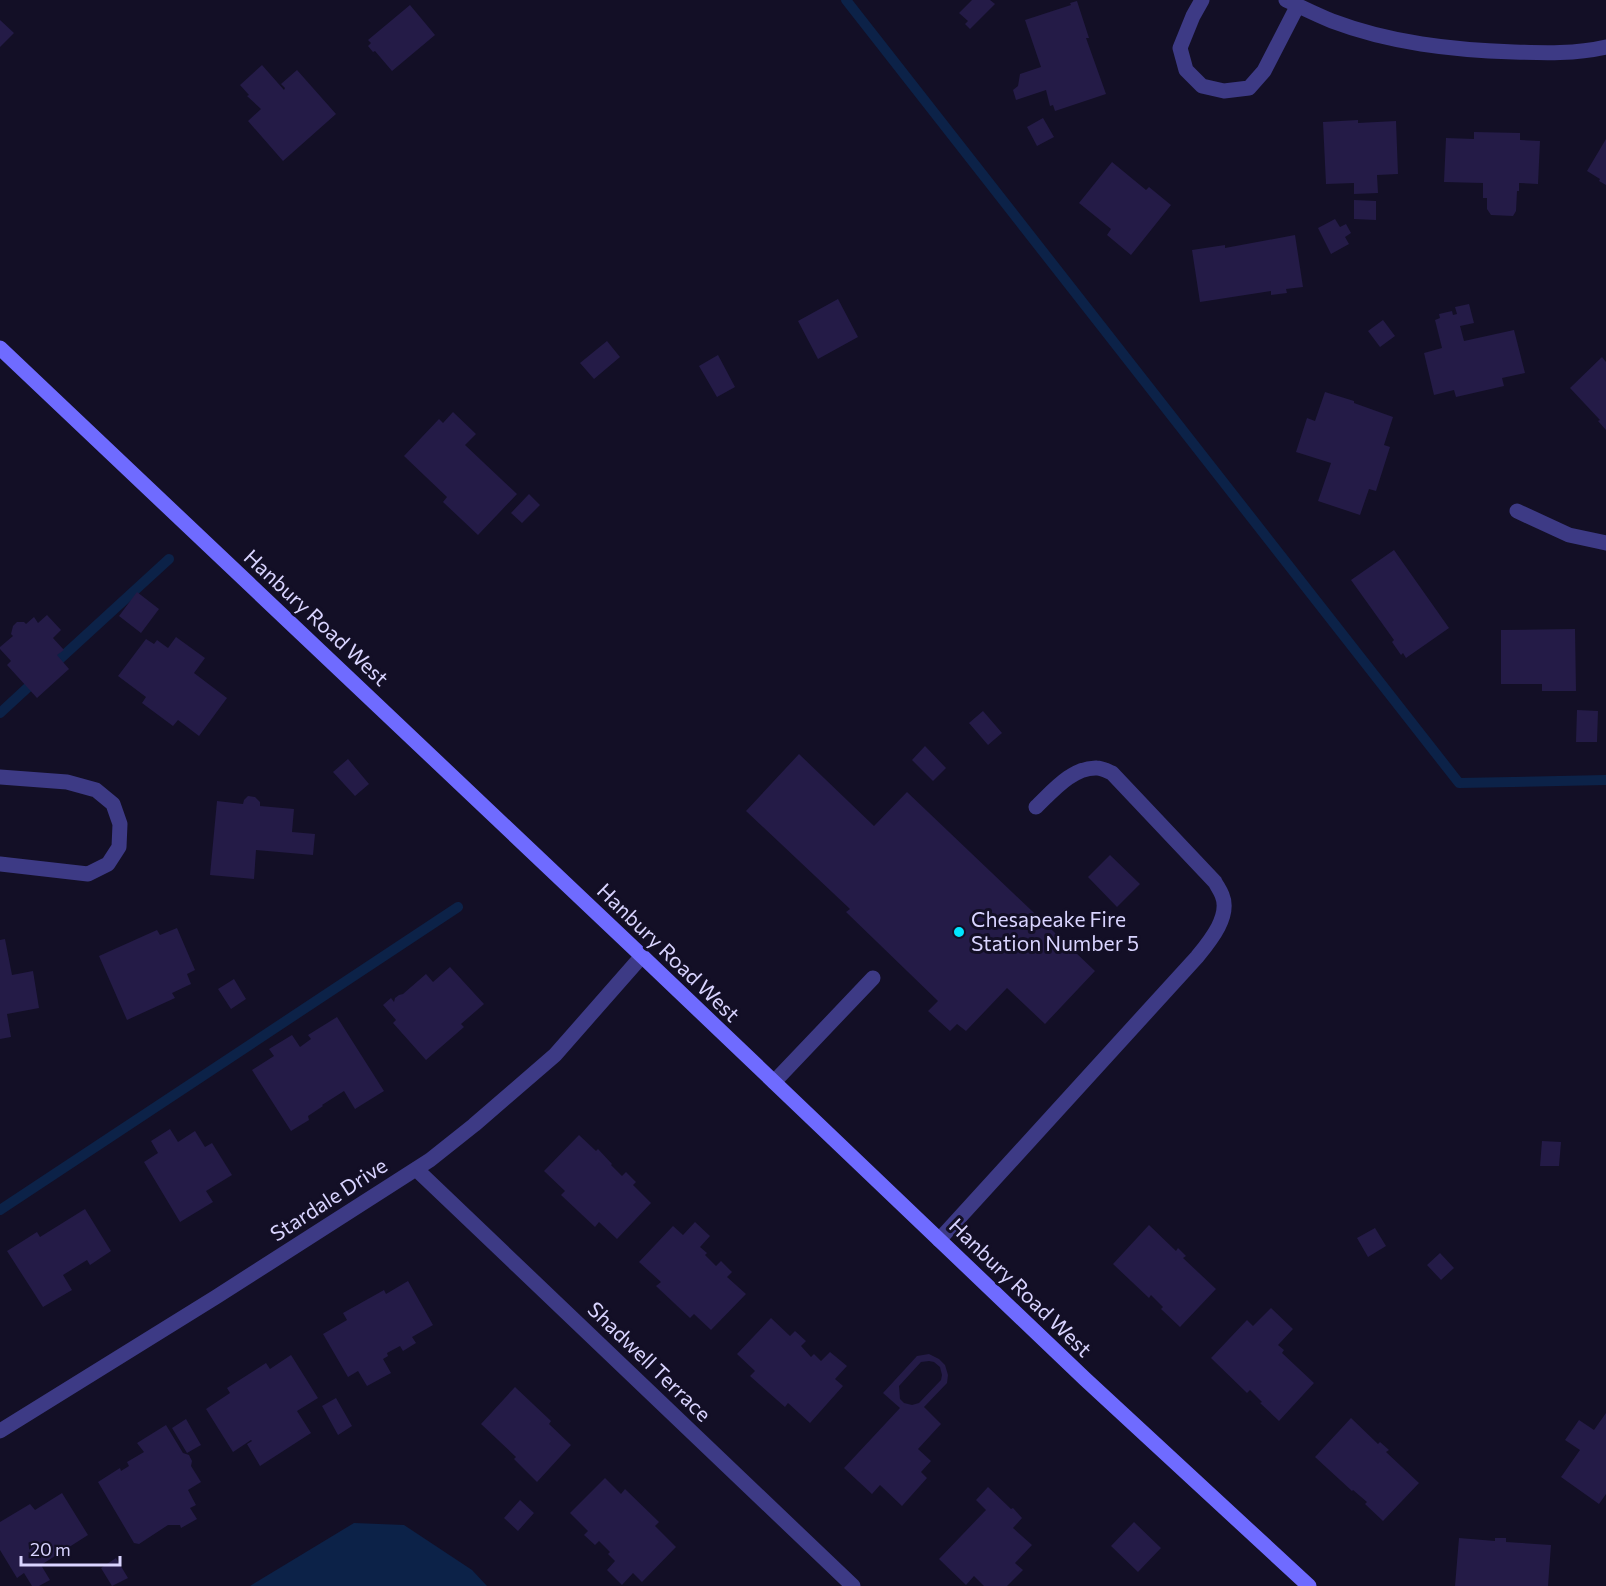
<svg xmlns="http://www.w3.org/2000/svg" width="1606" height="1586" font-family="Commissioner,sans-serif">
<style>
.water{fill:#0c2248}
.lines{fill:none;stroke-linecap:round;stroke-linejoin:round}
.stream{stroke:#0c2248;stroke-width:10}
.building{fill:#241b47;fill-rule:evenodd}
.service{stroke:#3d3a85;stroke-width:15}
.minor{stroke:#3d3a85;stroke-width:15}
.secondary{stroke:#6f6bff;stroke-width:15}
.poi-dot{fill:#00e5ff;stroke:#130f26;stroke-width:2}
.labels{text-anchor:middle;stroke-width:6;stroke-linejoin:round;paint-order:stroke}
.street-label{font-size:21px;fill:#d9d4ff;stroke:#130f26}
.poi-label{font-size:21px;fill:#d9d4ff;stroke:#130f26;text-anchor:start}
</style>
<rect width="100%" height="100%" fill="#130f26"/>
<path class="water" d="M354,1523L404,1525L472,1570L487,1586H250Z"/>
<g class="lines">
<path class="stream" d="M846,0L1459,783L1606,780
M50,668L169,559
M0,713L38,678
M0,1210L458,907"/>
</g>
<path class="building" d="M972,0H990L995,4L970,29L965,24L968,21L959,13Z
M1077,1L1089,38H1086L1106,94L1055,111L1053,105L1050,106L1046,90L1016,100L1013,90L1018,86L1020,74L1041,67L1025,20L1071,5L1070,3Z
M410,5L435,35L392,71L375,51L373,52L368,46L371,43L368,40Z
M0,20L14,33L0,47Z
M262,65L284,90L285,88L281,84L297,70L336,114L283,161L248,121L261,109L247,96L249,95L240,85Z
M1043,118L1054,137L1037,146L1027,127Z
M1358,120V123L1396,121L1398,174L1377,175L1378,193L1354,194V183L1326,184L1323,122Z
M1474,132L1520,133V140L1540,141L1538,184L1519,183V191H1517L1516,211L1513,216L1491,215L1487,209V198H1483V183L1444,182L1446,138L1474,139Z
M1606,139V185L1599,181L1600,179L1587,171Z
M1112,162L1146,190L1149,187L1171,205L1131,255L1107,235L1111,229L1079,203Z
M1354,200L1376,201V220L1354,219Z
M1335,219L1340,227L1346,224L1351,233L1345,237L1349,244L1331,254L1318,228Z
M1295,235L1303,287L1286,289L1287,293L1271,295V291L1200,302L1192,250L1225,245V248Z
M838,299L858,337L818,359L798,321Z
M1469,304L1474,323L1460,326L1464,341L1514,330L1525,373L1502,378L1504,386L1456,397L1454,390L1434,395L1424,353L1442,348L1435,320L1440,318L1439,314L1452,311L1453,315L1457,314L1455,307Z
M1383,320L1395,336L1380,347L1368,331Z
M607,341L620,357L594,379L580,363Z
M718,355L735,387L717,397L699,366Z
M1602,357L1606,362V430L1598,421L1600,420L1570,388Z
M1325,392L1354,401V403L1393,417L1384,445L1390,447L1376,491L1369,489L1360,515L1318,501L1331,463L1296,452L1307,418L1315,421Z
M453,412L476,434L465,445L517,494L478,535L443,502L447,497L404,456L439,419L443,423Z
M529,494L540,505L522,523L511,513Z
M1394,550L1449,628L1406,658L1403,653L1401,655L1392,642L1394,640L1351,580Z
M137,592L159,609L141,633L119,616Z
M47,615L61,630L53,638L64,650L57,655L69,669L37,698L7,665L11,661L0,649V647L13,636L11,634L13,626L17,622H24L26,624L34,617L38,623Z
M1575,629L1576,691H1542V684H1501V630Z
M176,637L205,658L194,673L227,698L199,736L178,720L173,726L142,703L146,697L118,676L146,639L154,644L157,640L168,648Z
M1577,710L1598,711L1597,742H1576Z
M983,711L1002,733L988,745L969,723Z
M925,746L946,768L933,781L912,760Z
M799,754L874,826L907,792L1095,971L1045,1024L1007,988L966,1031L957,1024L950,1031L928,1011L938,1001L846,912L850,909L746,811Z
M348,759L369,784L355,796L333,772Z
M248,796L255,797L260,802V806L294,809L292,832L315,834L313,855L256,850L254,879L210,875L217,801L243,804L244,800Z
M1110,855L1140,884L1117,907L1088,877Z
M177,928L195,970L187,974L191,984L172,993L175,998L127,1020L99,956L157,930L160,935Z
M5,939L12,975L33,971L39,1008L7,1014L11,1037L0,1039V940Z
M450,967L484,1004L461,1024L464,1027L426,1060L393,1023L396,1020L383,1005L391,998L394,1002L395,998L399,995L403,994L426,974L433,982Z
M234,979L246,999L231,1009L218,989Z
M337,1017L384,1091L355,1109L344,1091L322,1105L323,1106L308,1116L309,1120L291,1131L252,1070L274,1056L269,1049L292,1035L300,1047L311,1039L308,1035Z
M170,1129L178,1142L195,1131L205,1147L212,1143L232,1175L206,1191L213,1202L180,1222L144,1162L158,1153L151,1141Z
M579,1135L596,1151L598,1149L612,1164L611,1165L622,1176L626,1172L636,1182L633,1185L651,1203L617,1239L599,1222L595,1227L561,1195L565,1191L544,1171Z
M1542,1141L1561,1142L1559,1166H1540Z
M85,1209L111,1251L90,1265L87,1260L63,1275L72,1290L43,1307L7,1251L37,1232L40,1237Z
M695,1222L710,1236L700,1247L707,1253L705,1255L716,1266L721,1261L732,1272L727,1277L746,1294L711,1330L694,1314L690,1318L656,1286L661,1282L639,1262L673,1226L683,1235Z
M1149,1225L1176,1251L1178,1248L1186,1256L1183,1258L1216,1289L1180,1327L1161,1309L1163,1307L1151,1295L1149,1298L1113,1264Z
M1375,1228L1386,1246L1368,1257L1357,1238Z
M1440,1253L1454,1268L1441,1280L1427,1265Z
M408,1281L433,1325L412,1337L416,1343L403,1351L400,1346L387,1353L388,1356L383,1359L391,1373L367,1386L358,1371L348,1377L323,1334L347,1320L343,1313L384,1290L386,1294Z
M1271,1308L1293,1329L1278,1345L1284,1350L1282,1353L1314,1383L1279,1421L1260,1403L1262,1402L1250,1390L1247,1393L1211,1358L1247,1320L1253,1326Z
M771,1318L790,1336L795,1331L806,1341L801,1346L811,1357L814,1354L821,1361L830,1352L847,1366L835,1379L843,1386L810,1423L788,1403L785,1407L750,1376L755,1371L737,1354Z
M929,1354L939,1359L945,1365L948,1375L947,1383L924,1407L941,1424L918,1449L931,1461L921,1472L927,1478L902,1506L880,1485L872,1494L844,1468L900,1408L883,1393L917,1356ZM929,1361L934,1362L940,1367L942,1375L941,1380L919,1403L912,1405L904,1403L900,1399L899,1386L921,1362Z
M291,1355L318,1398L297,1411L311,1433L260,1466L247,1444L252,1441L251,1440L233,1452L206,1409L230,1393L227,1388L266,1363L270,1369Z
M515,1387L551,1421L549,1424L571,1445L537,1482L514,1459L516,1457L481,1424Z
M336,1398L352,1426L338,1435L322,1406Z
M1606,1413V1494L1599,1504L1561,1477L1580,1450L1565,1440L1579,1420L1594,1430Z
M1351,1418L1378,1444L1380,1442L1389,1450L1386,1452L1419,1483L1383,1521L1365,1504L1367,1502L1353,1490L1352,1491L1315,1457Z
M186,1419L201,1445L187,1453L172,1428Z
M166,1425L183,1453L189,1455L192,1461L191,1466L201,1482L188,1490L196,1505L190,1508L197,1519L181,1528L180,1525H168L139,1544L134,1543L98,1482L120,1468L121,1471L129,1466L127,1462L144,1452L137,1443Z
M605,1478L621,1494L625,1489L659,1522L655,1526L676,1547L642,1582L633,1573L622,1585L607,1570L615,1561L608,1554L610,1552L599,1541L595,1545L584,1535L588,1531L570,1513Z
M988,1487L1011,1509L1013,1508L1022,1518L1013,1528L1032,1545L1015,1563L1023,1570L1007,1586H984L974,1576L966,1585L939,1559L986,1510L976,1500Z
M62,1493L88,1535L41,1565L50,1580L39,1586H32L24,1573L17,1578L0,1550V1522L30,1504L35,1510Z
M520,1500L534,1513L518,1531L504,1518Z
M1134,1522L1161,1548L1138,1572L1111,1546Z
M1459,1538L1495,1541V1538H1506V1542L1551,1545L1548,1586H1455Z
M116,1558L128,1578L112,1586L101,1568Z"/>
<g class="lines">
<path class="service" d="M774,1082L873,978
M939,1240L1197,957C1210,941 1231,916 1222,895C1220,890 1217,886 1215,882L1112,773C1107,771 1102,768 1097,768C1072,767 1052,792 1036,807"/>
<path class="minor" d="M1202,0L1193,16L1180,48L1186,70L1202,86L1224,91L1249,88L1264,71L1298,5
M1286,0C1301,7 1317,15 1332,21C1390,43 1452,50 1514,52C1544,53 1576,54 1606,47
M1517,511L1569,535L1606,543
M0,777L67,782L96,790L113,804L120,824L119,847L108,864L88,874L0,864
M416,1169L853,1586
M0,1431L216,1297L430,1160L474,1125L555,1055L642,956"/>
<path class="secondary" d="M0,348L642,956L1085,1379L1309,1586"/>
</g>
<circle class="poi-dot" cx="959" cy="932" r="6"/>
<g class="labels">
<g class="street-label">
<text transform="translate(316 618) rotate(43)" y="7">Hanbury Road West</text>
<text transform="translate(668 953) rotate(44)" y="7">Hanbury Road West</text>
<text transform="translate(329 1200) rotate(-33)" y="7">Stardale Drive</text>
<text transform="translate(1020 1288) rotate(44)" y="7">Hanbury Road West</text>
<text transform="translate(649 1362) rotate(44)" y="7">Shadwell Terrace</text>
</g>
<g class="poi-label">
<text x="971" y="927">Chesapeake Fire<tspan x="971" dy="24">Station Number 5</tspan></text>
</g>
</g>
<path d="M21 1556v9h99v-9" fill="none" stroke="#d9d4ff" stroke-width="3"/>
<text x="30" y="1556" font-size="18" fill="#d9d4ff" stroke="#130f26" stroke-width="4.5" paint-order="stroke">20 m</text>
</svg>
